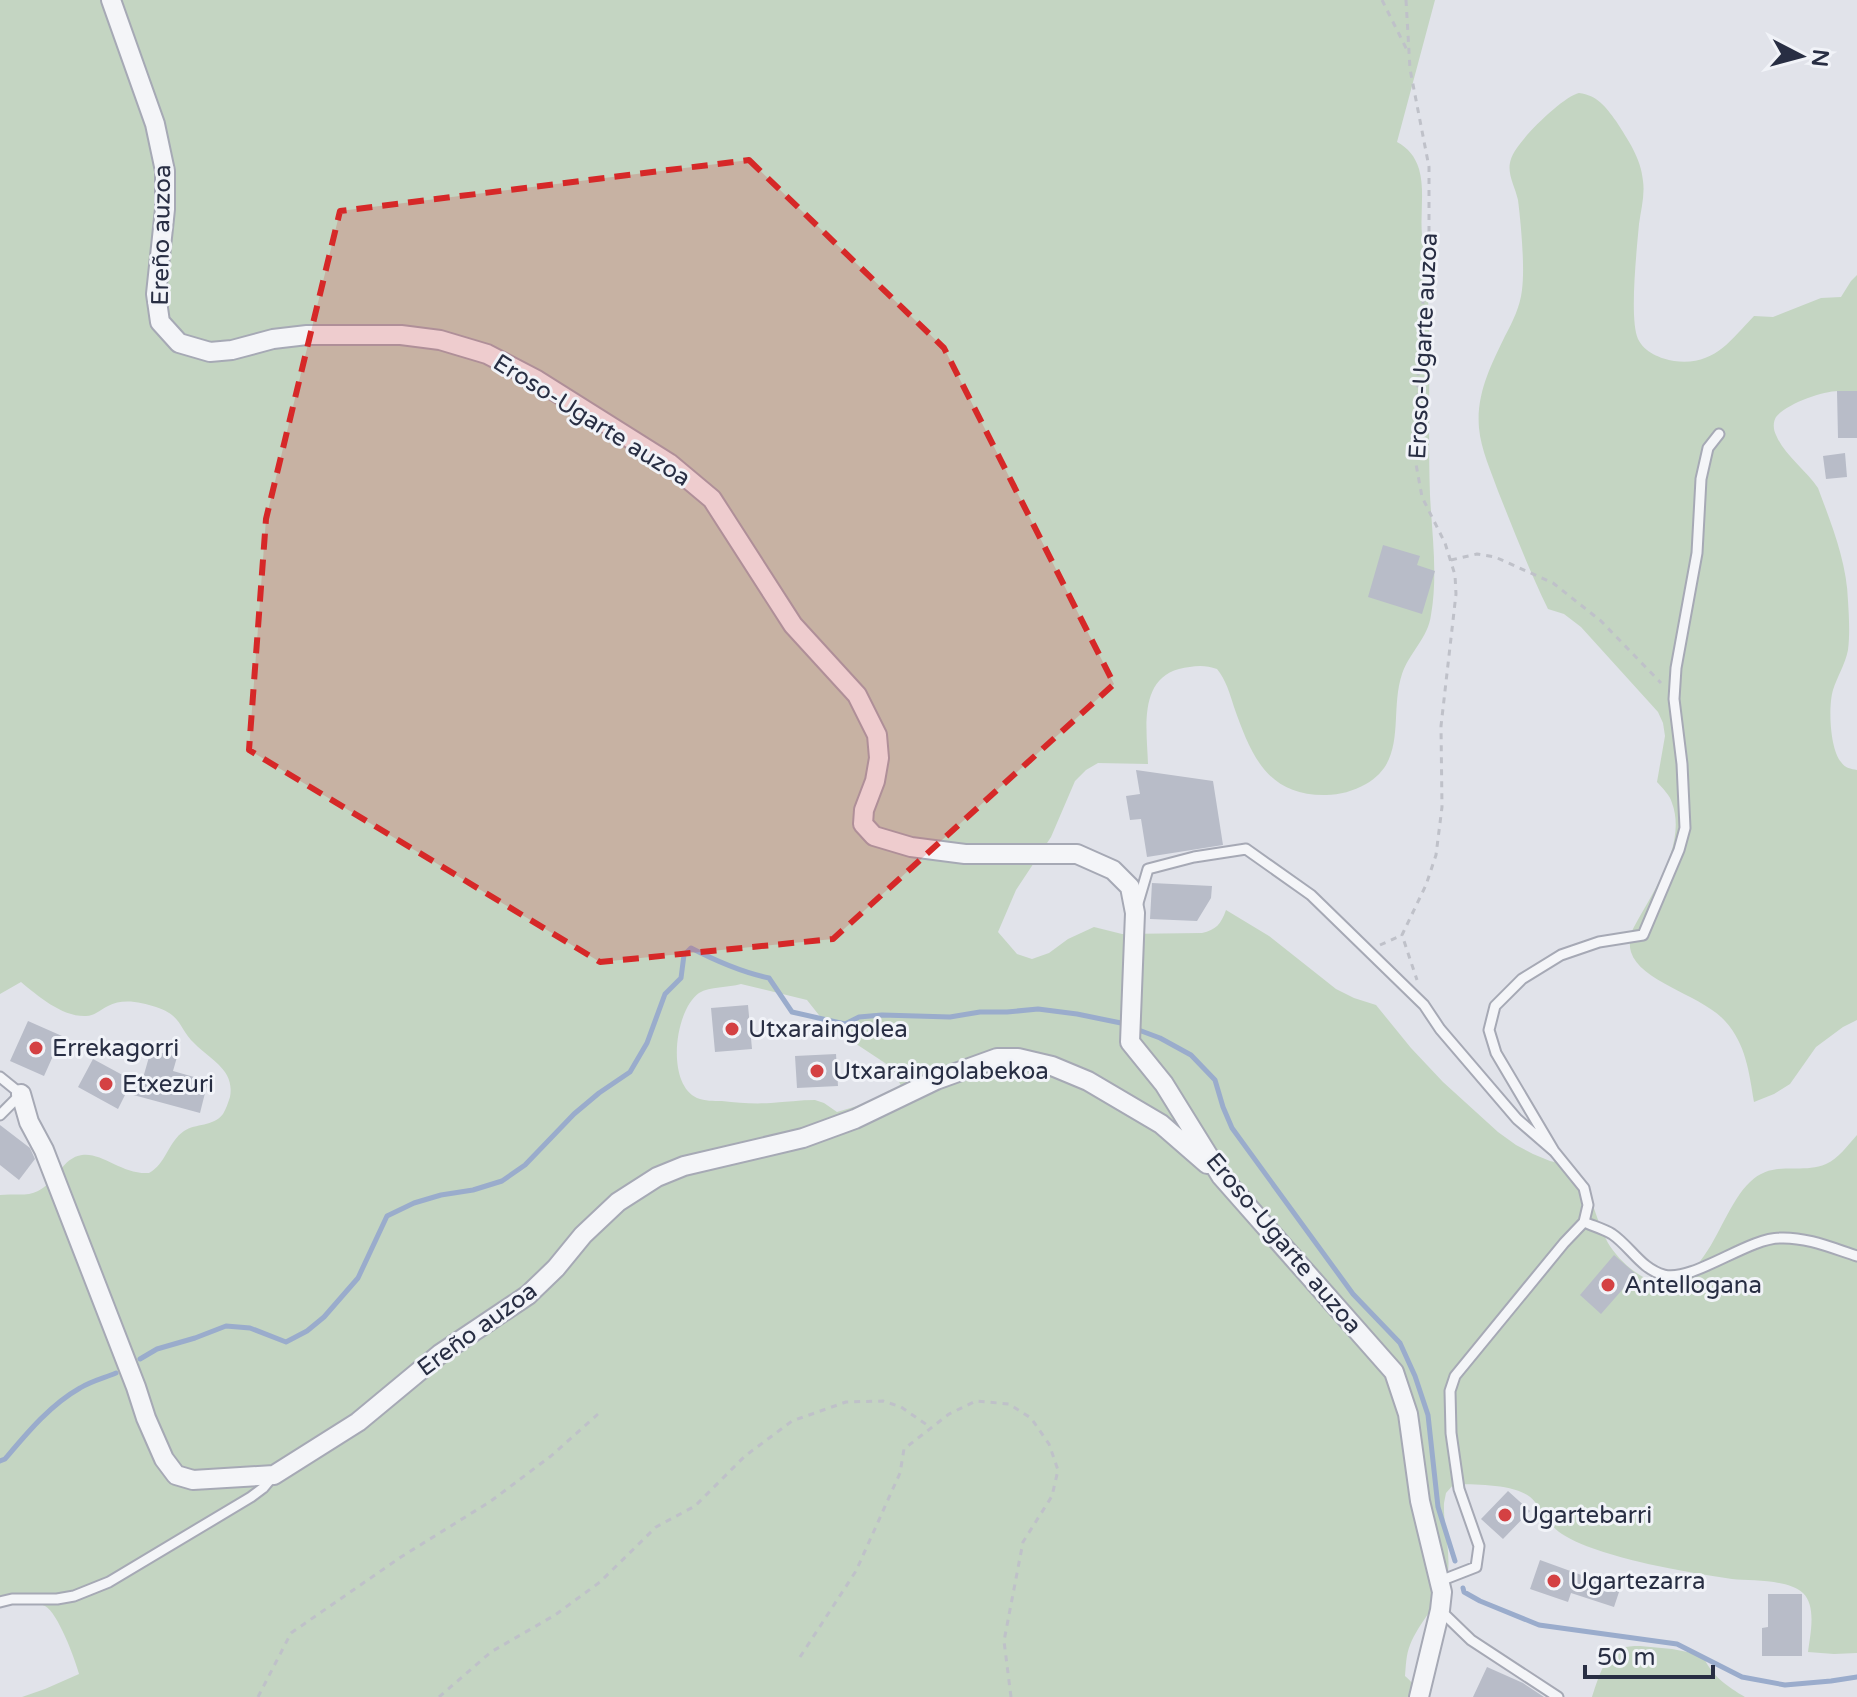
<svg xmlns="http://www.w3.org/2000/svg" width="1857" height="1697" font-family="'Varela Round',sans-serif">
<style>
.green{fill:#c4d5c2;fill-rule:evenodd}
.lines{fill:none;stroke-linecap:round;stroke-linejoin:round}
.stream{stroke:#9aaccc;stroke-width:5}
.building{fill:#b8bcc8}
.service-casing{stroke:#a6a9b5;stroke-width:13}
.minor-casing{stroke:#a6a9b5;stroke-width:22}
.path{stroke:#bfc1c9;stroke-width:3;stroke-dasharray:6 6;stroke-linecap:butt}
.service{stroke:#f4f5f8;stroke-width:9}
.minor{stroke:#f4f5f8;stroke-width:18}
.marked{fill:#d62828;fill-opacity:0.2;stroke:#d62828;stroke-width:6;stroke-dasharray:16 10;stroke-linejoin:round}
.poi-dot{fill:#d44143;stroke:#f1f3f8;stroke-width:3}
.labels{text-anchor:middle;stroke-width:6;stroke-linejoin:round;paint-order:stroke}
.street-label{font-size:24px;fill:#282e43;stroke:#f1f3f8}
.poi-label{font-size:24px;fill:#282e43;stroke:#f1f3f8;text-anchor:start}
</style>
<rect width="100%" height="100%" fill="#e1e3ea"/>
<path class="green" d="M0,0H1435L1397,142C1408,148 1415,156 1419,169C1425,190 1420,213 1422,235C1425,263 1428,291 1429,319C1430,378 1428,436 1430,495C1432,535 1438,575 1431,615C1428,638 1409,653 1402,674C1389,713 1408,760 1366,784C1353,791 1340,795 1326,795C1267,796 1251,755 1234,707C1230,694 1226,680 1217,669C1204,664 1192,666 1179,669C1138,680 1147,731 1148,764L1098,763L1086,770L1075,781L1051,837L1016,890L998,932L1017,954L1032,959L1049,953L1068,939L1094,927L1122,934L1202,933C1216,930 1221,924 1226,910L1269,936L1336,989L1354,998L1376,1005L1411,1048L1443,1082L1498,1132L1516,1145L1533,1154L1550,1161L1571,1166C1575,1173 1581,1179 1585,1186C1594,1204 1598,1225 1608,1243C1620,1263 1648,1288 1673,1283C1685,1280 1694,1269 1701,1260C1719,1237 1730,1201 1750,1182C1774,1159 1800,1175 1826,1164C1838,1159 1848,1145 1857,1135V1653L1834,1654L1808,1652C1810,1635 1817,1607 1803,1593C1787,1579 1752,1581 1732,1579C1704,1575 1676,1570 1648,1564C1623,1558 1583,1548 1562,1534C1549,1526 1544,1513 1535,1502C1521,1483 1477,1485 1454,1484L1446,1493L1444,1503C1443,1526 1452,1557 1447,1578C1440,1603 1419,1622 1410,1645C1406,1655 1406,1665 1405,1676C1412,1682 1417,1688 1419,1697H22L45,1689L79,1674C75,1659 58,1613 45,1606C33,1600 13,1599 0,1599V1195C12,1193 27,1197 38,1191C55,1183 63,1157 82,1155C102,1152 123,1175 149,1173C166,1164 168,1142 184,1131C196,1123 213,1127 223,1114C226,1109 228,1103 230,1097C235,1070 211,1060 195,1044C178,1028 183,1016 156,1007C141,1002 122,998 108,1006C100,1010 94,1016 86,1016C62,1017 38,996 21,982L0,994ZM741,984L807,1000L826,1024L888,1065L895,1073L901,1086L881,1099L837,1112L824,1103L815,1100C800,1100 786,1102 771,1103C755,1104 738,1103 722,1101C713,1101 705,1101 697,1098C666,1084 674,1011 699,993C710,986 728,988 741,984Z
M1579,93C1597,95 1606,107 1616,121C1628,140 1641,158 1643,181C1645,195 1641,210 1639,224C1637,248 1629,319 1638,339C1644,352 1661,359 1674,361C1714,366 1729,342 1754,316L1773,317L1821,298L1841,297L1851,281L1857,275V393C1851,392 1844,391 1838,391C1823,391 1786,404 1776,417C1773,422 1773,429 1776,435C1784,455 1806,470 1818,488C1831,523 1847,562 1848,601C1849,617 1850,634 1848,650C1845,665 1837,677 1833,690C1828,707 1830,749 1841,762C1845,768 1851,769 1857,770V1020L1843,1027L1816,1047L1790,1084L1774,1094L1754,1102C1749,1072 1746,1044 1725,1021C1702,995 1640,982 1631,952C1629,946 1630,940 1631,933C1649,897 1688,846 1672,803C1670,795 1663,789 1657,782L1665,736L1663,723L1658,712L1581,627L1564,614L1548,609C1529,570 1514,531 1498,491C1491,471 1481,450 1479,428C1476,394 1491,365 1505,336C1513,321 1520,307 1522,290C1525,267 1521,224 1518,200C1515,186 1506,173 1511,159C1516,142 1562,97 1579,93Z
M1640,1646L1672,1649L1703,1655C1710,1675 1728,1687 1745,1697H1592C1597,1682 1604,1656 1619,1649C1626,1646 1633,1646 1640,1646Z"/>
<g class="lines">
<path class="stream" d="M1136,1029L1160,1038L1191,1055L1215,1080L1223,1107L1232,1128L1353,1294L1400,1343L1415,1376L1428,1415L1438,1507L1455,1561
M140,1359L157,1349L195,1338L226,1326L250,1328L286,1342L307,1331L324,1317L358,1278L387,1216L414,1203L441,1195L473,1190L502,1181L525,1165L574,1114L599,1093L630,1072L647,1043L665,994L681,978L684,955L691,948C716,961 741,972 769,978L792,1012L845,1024L859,1017L882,1015L950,1017L980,1012H1007L1038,1009L1077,1014L1121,1023
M0,1461L5,1459C27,1433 50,1405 80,1388C91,1381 104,1378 116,1373
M1463,1588L1464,1592L1480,1601L1539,1625L1677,1644L1742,1677L1785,1685L1831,1681L1857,1677"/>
</g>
<path class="building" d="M1837,391H1857V438H1838Z
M1845,453L1847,477L1826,479L1823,456Z
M1383,545L1420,556L1417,565L1435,571L1422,614L1368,597Z
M1136,770L1213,781L1223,845L1147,857L1141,819L1130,820L1126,796L1140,794Z
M1152,883L1212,886L1211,898L1197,921L1150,919Z
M748,1005L752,1049L715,1052L711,1008Z
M28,1021L62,1036L44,1076L10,1061Z
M151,1050L177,1057L173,1071L208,1081L200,1113L126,1093L118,1109L78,1087L93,1059L141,1085Z
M836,1054L838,1086L797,1088L795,1056Z
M0,1125L30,1148L35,1159L19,1180L0,1165Z
M1614,1255L1636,1274L1601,1314L1580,1295Z
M1508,1491L1530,1511L1503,1539L1481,1519Z
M1540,1560L1620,1589L1614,1607L1571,1593L1568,1602L1530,1589Z
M1768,1594H1802V1656H1762V1628L1768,1627Z
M1487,1667L1523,1683L1544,1697H1473Z"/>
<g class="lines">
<g class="service-casing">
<path id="service" d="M1138,903L1148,869L1194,857L1246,849L1311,895L1424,1005L1440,1029L1517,1119L1554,1151L1584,1188L1588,1205L1584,1222
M0,1077L21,1094L0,1115
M1554,1151L1496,1053L1489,1030L1495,1006L1522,979L1561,955L1599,942L1643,935L1679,850L1685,828L1682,764L1674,699L1676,668L1697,553L1701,479L1708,448L1719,434
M1440,1581L1476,1567L1479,1546L1459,1489L1451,1433L1450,1391L1455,1376L1564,1243L1584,1222C1593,1226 1604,1229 1612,1234C1631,1247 1641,1269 1664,1275C1693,1282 1748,1238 1780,1238C1807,1237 1832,1248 1857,1256
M0,1602L12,1599H57L74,1596L109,1582L251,1497L263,1488L273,1476
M1440,1610L1471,1640L1558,1697"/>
</g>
<g class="minor-casing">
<path id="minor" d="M111,0L155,124L165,171V209L156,294L160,322L179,343L210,352L232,350L273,339L307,335H401L440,340L487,354L537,380L669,463L712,499L793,625L857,695L877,735L879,758L875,781L864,810L863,824L874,836L911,847L965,854H1077L1113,870L1130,887L1135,913L1130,1042L1164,1084L1221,1176L1394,1372L1408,1414L1420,1501L1442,1592L1440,1610L1419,1697
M21,1094L29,1122L44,1150L136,1387L146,1418L164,1459L176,1475L193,1480L274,1475L358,1422L440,1354L528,1295L556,1268L583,1235L618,1202L657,1177L684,1166L803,1138L855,1119L936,1080L997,1058H1018L1052,1066L1088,1081L1161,1124L1207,1164"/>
</g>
<path class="path" d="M1382,0L1407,50
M1406,0L1410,69L1429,167V241L1419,342L1416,464L1422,497L1445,543L1455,575L1456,594L1441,726L1442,807L1436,855L1426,885L1402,935L1417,980
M1451,560L1477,554L1495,557L1553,583L1601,621L1661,683
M1380,945L1402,935
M800,1657L856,1571L900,1473L904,1449L949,1414L976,1401L1009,1404L1031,1418L1049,1444L1058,1470L1052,1496L1023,1542L1004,1641L1011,1697
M258,1697L291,1633L401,1557L491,1501L551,1456L598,1414
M439,1697L491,1652L555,1615L600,1582L656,1527L695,1506L745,1456L792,1421L846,1402L883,1401L901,1407L930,1427"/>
<use href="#service" class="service"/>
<use href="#minor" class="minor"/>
</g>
<path class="marked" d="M749,160L944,348L1114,684L833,939L600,962L249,750L266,519L340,211Z"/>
<g class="poi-dot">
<circle cx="732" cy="1029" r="8"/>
<circle cx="36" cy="1048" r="8"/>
<circle cx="817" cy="1071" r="8"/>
<circle cx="106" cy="1084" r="8"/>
<circle cx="1608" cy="1285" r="8"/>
<circle cx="1505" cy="1515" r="8"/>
<circle cx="1554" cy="1581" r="8"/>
</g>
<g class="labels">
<g class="street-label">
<text transform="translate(161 235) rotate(-89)" y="8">Ereño auzoa</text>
<text transform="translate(1423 346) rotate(-87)" y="8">Eroso-Ugarte auzoa</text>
<text transform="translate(592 420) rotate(32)" y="8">Eroso-Ugarte auzoa</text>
<text transform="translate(1284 1243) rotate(50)" y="8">Eroso-Ugarte auzoa</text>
<text transform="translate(477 1329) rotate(-36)" y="8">Ereño auzoa</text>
</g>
<g class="poi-label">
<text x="748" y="1037">Utxaraingolea</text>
<text x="52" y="1056">Errekagorri</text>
<text x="833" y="1079">Utxaraingolabekoa</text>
<text x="122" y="1092">Etxezuri</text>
<text x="1624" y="1293">Antellogana</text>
<text x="1521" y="1523">Ugartebarri</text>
<text x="1570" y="1589">Ugartezarra</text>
</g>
</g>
<g transform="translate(1801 56) rotate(96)" stroke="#f1f3f8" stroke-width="6" paint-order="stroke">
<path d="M0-6L14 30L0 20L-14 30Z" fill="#282e43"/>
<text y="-12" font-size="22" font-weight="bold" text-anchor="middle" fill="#282e43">N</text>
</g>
<path d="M1585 1665v12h128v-12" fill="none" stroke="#282e43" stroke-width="4"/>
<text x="1597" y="1665" font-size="24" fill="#282e43" stroke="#f1f3f8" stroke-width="6" paint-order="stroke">50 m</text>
</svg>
